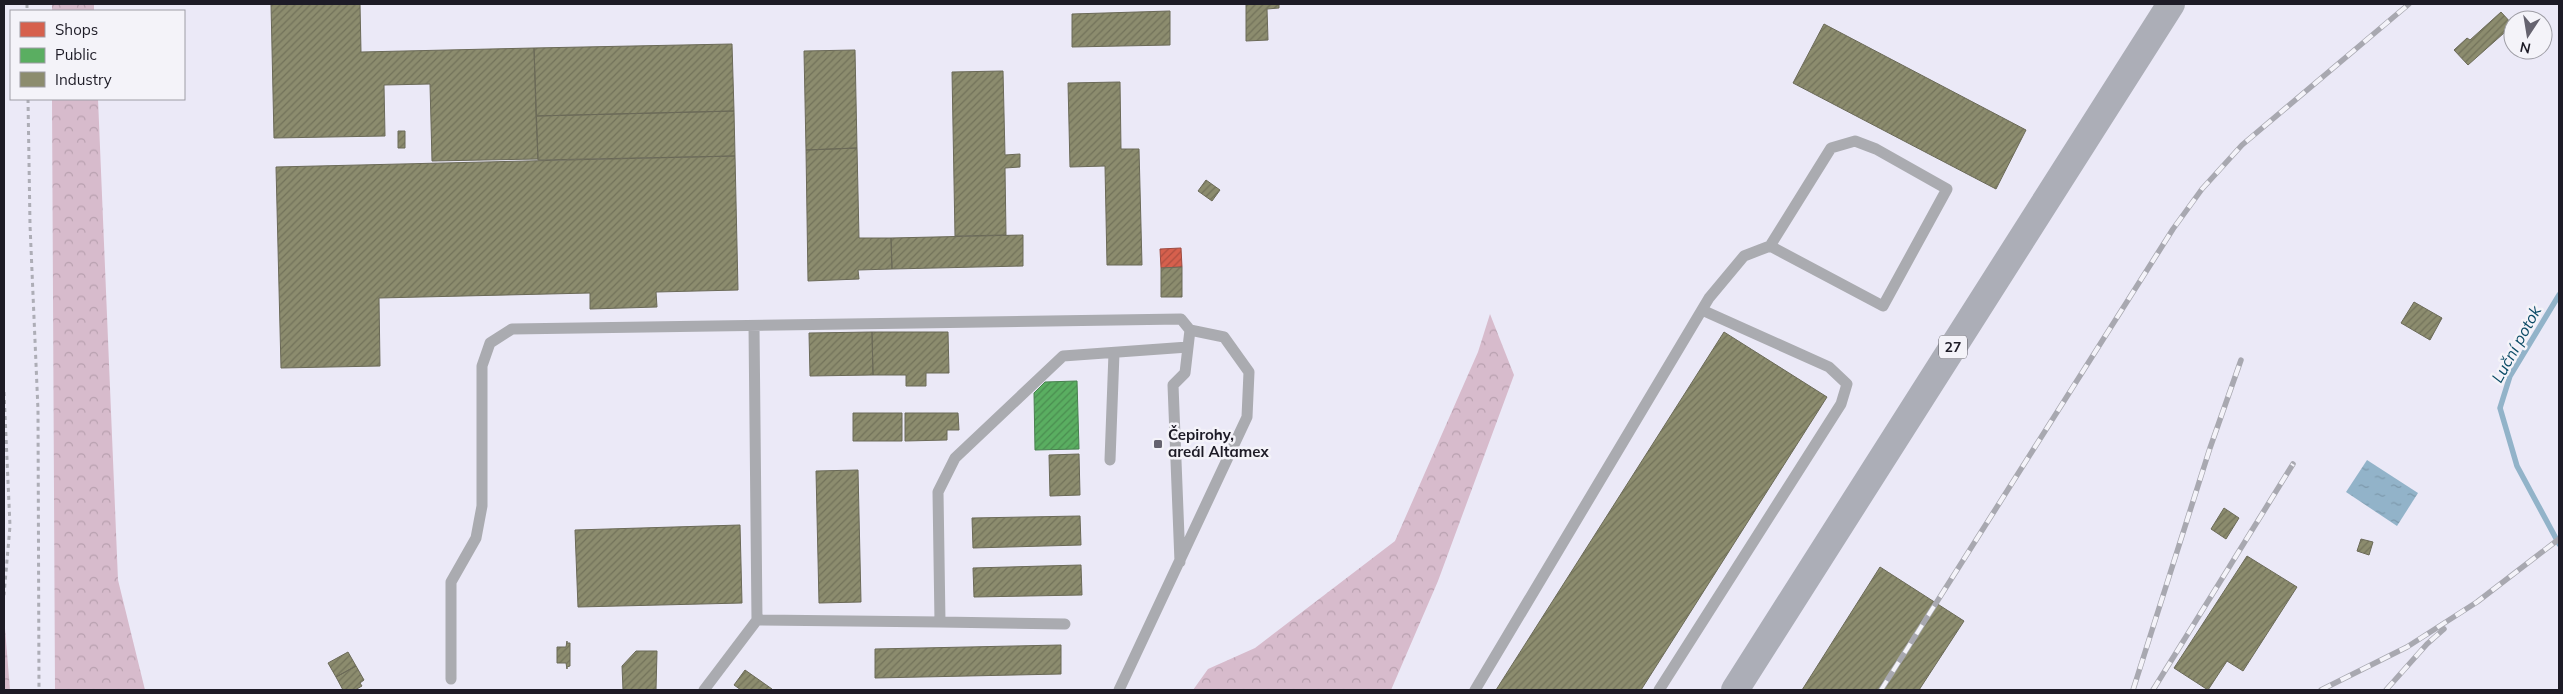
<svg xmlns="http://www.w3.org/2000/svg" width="2563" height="694" font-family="Mulish,sans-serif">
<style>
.forest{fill:url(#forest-crowns)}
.water{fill:url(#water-ripples)}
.shops{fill:url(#shops-hatch);stroke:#9e4b41}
.public{fill:url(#public-hatch);stroke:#48824f}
.industry{fill:url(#industry-hatch);stroke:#6b6a58}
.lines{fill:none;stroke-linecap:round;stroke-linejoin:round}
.stream{stroke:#92b3c9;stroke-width:5.5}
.path{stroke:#adadb6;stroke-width:3;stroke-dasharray:4 4;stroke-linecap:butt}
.service{stroke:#aaabb0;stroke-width:11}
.primary{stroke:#acaeb7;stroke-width:28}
.rail-casing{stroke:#a8a8b0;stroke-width:5.5}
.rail{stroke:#f4f3f9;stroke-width:4;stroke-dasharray:11;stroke-linecap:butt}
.poi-dot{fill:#65636f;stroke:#f4f3f9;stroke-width:2}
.labels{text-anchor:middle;stroke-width:5;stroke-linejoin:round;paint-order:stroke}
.shield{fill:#f4f3f9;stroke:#5e5c65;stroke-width:1}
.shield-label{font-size:14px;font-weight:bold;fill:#1d1b26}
.poi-label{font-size:15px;font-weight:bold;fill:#1d1b26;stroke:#f4f3f9;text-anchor:start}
.water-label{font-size:16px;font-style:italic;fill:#0b4b66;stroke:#f4f3f9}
</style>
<defs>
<pattern id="forest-crowns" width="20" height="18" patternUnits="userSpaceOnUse" patternTransform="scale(1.25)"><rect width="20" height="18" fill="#d7bbcc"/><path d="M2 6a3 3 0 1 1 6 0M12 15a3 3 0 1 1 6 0" fill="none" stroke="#b8a0af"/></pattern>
<pattern id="water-ripples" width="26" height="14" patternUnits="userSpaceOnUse" patternTransform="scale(1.25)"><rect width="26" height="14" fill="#92b3c9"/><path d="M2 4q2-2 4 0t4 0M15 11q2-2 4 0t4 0" fill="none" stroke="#7d99ac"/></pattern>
<pattern id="shops-hatch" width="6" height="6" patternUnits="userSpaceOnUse" patternTransform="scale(1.25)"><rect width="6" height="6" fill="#d6604d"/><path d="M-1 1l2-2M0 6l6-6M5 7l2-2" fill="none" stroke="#ad4e40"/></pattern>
<pattern id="public-hatch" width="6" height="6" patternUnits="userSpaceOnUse" patternTransform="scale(1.25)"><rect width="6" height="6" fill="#5aae61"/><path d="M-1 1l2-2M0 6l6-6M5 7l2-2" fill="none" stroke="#4a8d50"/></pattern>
<pattern id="industry-hatch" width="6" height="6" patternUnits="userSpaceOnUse" patternTransform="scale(1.25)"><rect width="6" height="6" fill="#8c8c6e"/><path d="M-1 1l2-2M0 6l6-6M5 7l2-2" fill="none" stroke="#72725a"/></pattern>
</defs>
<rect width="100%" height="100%" fill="#ebe9f7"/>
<path class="forest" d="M52,4H94V11H52Z
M52,99H98L118,580L145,690H55Z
M1490,314L1514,375L1438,581L1391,690H1193L1208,669L1255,648L1395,541L1478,352Z
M4,616L10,690H4Z"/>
<path class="water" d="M2367,460L2418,493L2397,526L2346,492Z"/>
<path class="shops" d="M1181,248L1182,267L1161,268L1160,249Z"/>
<path class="public" d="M1077,381L1079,449L1035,450L1034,393L1045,382Z"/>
<path class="industry" d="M271,4H360L361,52L534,48L538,159L432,161L430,84L384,85L385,136L274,138Z
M1246,4H1279V8L1267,9L1268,40L1246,41Z
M1170,11V45L1072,47V14Z
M2501,12L2513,25L2468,65L2454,50L2467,38L2470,40Z
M1824,24L2026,130L1996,189L1793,83Z
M732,44L734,111L536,116L534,48Z
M855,50L857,148L806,150L804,51Z
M1003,71L1005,155L1020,154V167L1005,168L1006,235L955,236L952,72Z
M1120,82L1121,149H1139L1142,265H1107L1105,166L1070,167L1068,83Z
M734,111L735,156L538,160L536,116Z
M398,131H405V148H398Z
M857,148L859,238H891L892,269L858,270L859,279L808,281L806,150Z
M735,156L738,290L656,292L657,307L590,309V293L379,298L380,366L281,368L276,167Z
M1206,180L1220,190L1212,201L1198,191Z
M1023,235V266L892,269L891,238Z
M1182,267V297H1161V268Z
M2414,302L2442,318L2430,340L2401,323Z
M872,332L873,375L810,376L809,333Z
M872,332H948L949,373H926V386H906V375H873Z
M1724,332L1827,397L1641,690H1496Z
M853,413H902V441H853Z
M905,413H958L959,430H947V440L905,441Z
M1079,454L1080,495L1050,496L1049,455Z
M858,470L861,602L819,603L816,471Z
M2224,508L2239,518L2226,539L2211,529Z
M1080,516L1081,545L973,548L972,518Z
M740,525L742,603L578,607L575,530Z
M2361,539L2373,542L2369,555L2357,551Z
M2247,556L2297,587L2243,671L2227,661L2208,690L2174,668Z
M1081,565L1082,595L974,597L973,568Z
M1880,567L1964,621L1919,690H1802Z
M567,641V643H570V666L567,667V669L566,663H557V647H566Z
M1061,645V674L875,678V649Z
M636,651H657L656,690H623L622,666Z
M348,652L356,666L336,677L328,663Z
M356,666L364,680L360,683L362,686L355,690H343L336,677Z
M745,670L772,689L771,690H741L734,685Z"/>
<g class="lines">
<path class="stream" d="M2559,295L2510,376L2500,408L2517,466L2559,544"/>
<path class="path" d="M27,4V11
M28,99L30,225L38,410L39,690
M4,392L10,526L4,595"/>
<path class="service" d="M1110,460L1114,353
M757,620L940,622
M1065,624L940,622L938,492L955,458L1063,356L1188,347
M451,679V582L476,538L482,506V366L490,343L512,329L1181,319L1190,330
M704,690L757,620L754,326
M1119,690L1247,417L1249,372L1224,337L1190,330L1185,373L1173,385L1180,562
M1475,690L1709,298L1744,256L1770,246L1831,148L1855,141L1876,149L1947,189L1883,306L1770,246
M1659,690L1841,404L1847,384L1829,367L1702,310"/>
<path class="primary" d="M1735,690L2171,4"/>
<g class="rail-casing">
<path id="rail" d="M1881,690L2173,229L2202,189L2242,145L2409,4
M2133,690L2210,448L2241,360
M2153,690L2293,464
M2321,690L2407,647L2477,602L2559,539
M2386,690L2427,644L2444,629"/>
</g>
<use href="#rail" class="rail"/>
</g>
<rect class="poi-dot" x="1153" y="439" width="10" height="10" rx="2.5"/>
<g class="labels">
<rect class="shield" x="1939" y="335.5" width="28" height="23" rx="4"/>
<g class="shield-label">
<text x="1953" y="352">27</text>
</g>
<g class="poi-label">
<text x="1168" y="440">Čepirohy,<tspan x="1168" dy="17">areál Altamex</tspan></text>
</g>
<g class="water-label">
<text transform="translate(2516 344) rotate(-61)" y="6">Luční potok</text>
</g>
</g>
<rect width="2563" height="694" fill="none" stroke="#1d1b26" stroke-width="10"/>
<rect x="10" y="10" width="175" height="90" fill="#f4f3f9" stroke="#9e9da5"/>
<rect x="20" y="22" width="25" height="15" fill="#d6604d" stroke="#9e9da5"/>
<text x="55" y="35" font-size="15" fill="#1d1b26">Shops</text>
<rect x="20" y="48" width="25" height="15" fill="#5aae61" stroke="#9e9da5"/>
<text x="55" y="60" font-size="15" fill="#1d1b26">Public</text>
<rect x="20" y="72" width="25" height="15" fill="#8c8c6e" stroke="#9e9da5"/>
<text x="55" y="85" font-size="15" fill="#1d1b26">Industry</text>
<g transform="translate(2528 35) rotate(192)"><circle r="24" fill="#f4f3f9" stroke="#9e9da5"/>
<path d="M0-4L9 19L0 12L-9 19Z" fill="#65636f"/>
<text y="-8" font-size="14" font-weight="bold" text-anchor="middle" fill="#1d1b26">N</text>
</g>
</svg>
